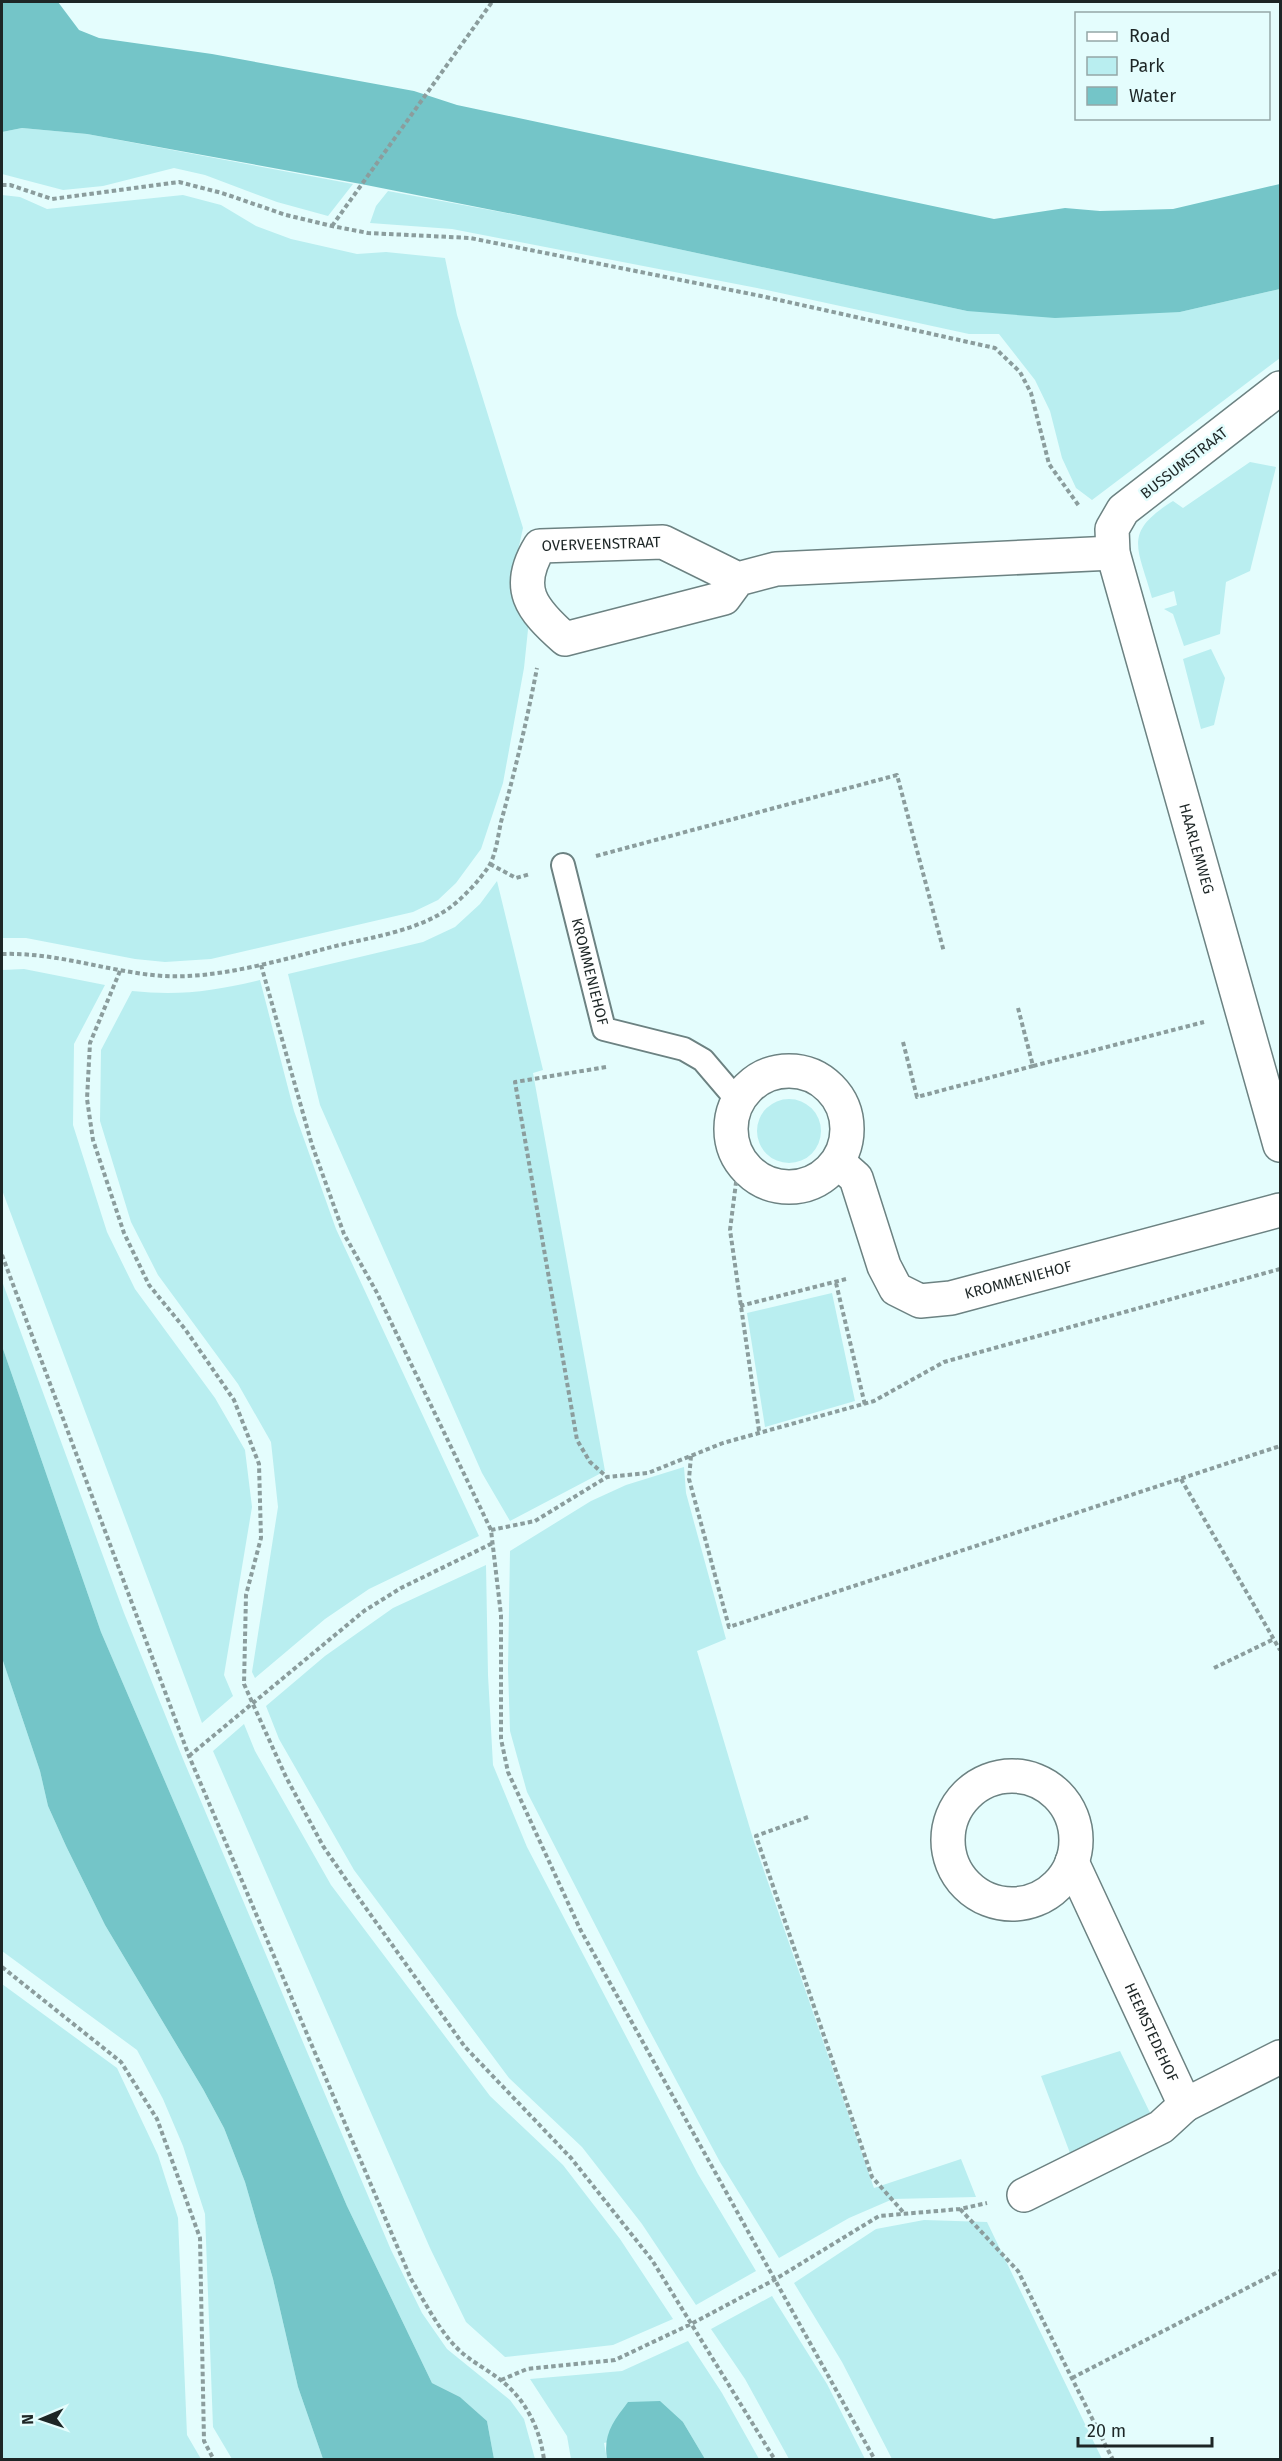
<svg xmlns="http://www.w3.org/2000/svg" width="1282" height="2461" font-family="'Fira Sans',sans-serif">
<style>
.green{fill:#b9eef0}
.water{fill:#74c5c8}
.lines{fill:none;stroke-linecap:round;stroke-linejoin:round}
.lane-casing{stroke:#6c8282;stroke-width:26}
.street-casing{stroke:#6c8282;stroke-width:36}
.path{stroke:#8b9d9d;stroke-width:4;stroke-dasharray:4.5 3;stroke-linecap:butt}
.lane{stroke:#fff;stroke-width:22}
.street{stroke:#fff;stroke-width:33}
.labels{text-anchor:middle;stroke-width:5;stroke-linejoin:round;paint-order:stroke}
.street-label{font-size:15px;fill:#1d2626;stroke:#e4fdfd}
</style>
<rect width="100%" height="100%" fill="#e4fdfd"/>
<path class="green" d="M22,128L87,134L353,184L328,216L277,202L205,175L174,168L103,186L63,190L2,174V132Z
M388,191L543,220L967,311L1180,312L1280,289V358L1092,500L1076,488L1062,458L1050,411L1035,380L999,334H969L757,288L452,229L370,223L376,206Z
M2,195L20,197L47,209L183,195L221,205L256,226L291,239L357,254L386,252L445,258L457,315L523,528L514,569L529,620L524,668L503,783L481,849L456,883L438,900L413,912L211,959L165,962L135,959L26,938H2Z
M1250,462L1276,467L1250,571L1226,582L1220,634L1184,646L1173,614L1164,609L1177,605L1174,591L1152,598C1138,547 1122,533 1173,501L1183,508Z
M1211,649L1225,678L1214,725L1201,729L1183,659Z
M497,881L543,1070L533,1073L605,1471L510,1521L482,1473L320,1105L288,974L423,942L455,927L480,904Z
M24,969L105,985L74,1044L73,1125L107,1232L135,1289L215,1398L245,1450L252,1507L224,1675L233,1696L202,1723L2,1190V970Z
M260,980L294,1111L336,1229L479,1536L369,1589L325,1619L255,1678L252,1672L278,1507L271,1442L238,1384L158,1275L131,1222L100,1121L101,1050L132,991C180,996 214,991 260,980Z
M757 1131a32 32 0 1 1 64 0a32 32 0 1 1-64 0Z
M2,1281L124,1613L183,1759L391,2250L422,2313L447,2349L510,2400L524,2419L535,2459H494L487,2421L460,2397L432,2383L347,2206L101,1632L2,1346Z
M832,1293L855,1401L765,1427L747,1313Z
M684,1467L686,1493L726,1639L697,1651L754,1842L874,2188L961,2159L976,2197L893,2199L849,2218L779,2258L720,2162L646,2024L527,1792L510,1731L508,1669L510,1551L591,1501L626,1485Z
M486,1565L488,1675L493,1765L527,1847L698,2174L756,2271L696,2305L642,2224L582,2147L509,2078L354,1870L279,1739L266,1706L325,1656L393,1608Z
M2,1658L40,1771L48,1806L66,1846L105,1925L203,2089L224,2128L245,2182L273,2279L298,2387L323,2459H232L213,2427L205,2214L183,2146L163,2099L137,2050L2,1951Z
M244,1724L255,1751L331,1885L490,2096L563,2165L620,2239L673,2319L613,2345L505,2357L466,2322L430,2248L213,1751Z
M2,1984L117,2068L158,2155L178,2218L187,2435L201,2459H2Z
M1120,2051L1155,2123L1073,2161L1041,2076Z
M924,2220L987,2222L1102,2459H892L842,2362L794,2283L876,2229Z
M772,2296L827,2384L865,2459H789L745,2379L711,2329Z
M688,2341L722,2393L759,2459H705L683,2422L604,2443L607,2459H571L567,2436L530,2379L622,2371Z"/>
<path class="water" d="M2,2H58L79,30L99,38L212,54L414,91L457,105L994,219L1065,208L1100,211L1173,209L1280,184V289L1180,312L1055,318L967,311L543,220L361,184L87,134L22,128L2,132Z
M2,1346L101,1632L347,2206L432,2383L460,2397L487,2421L494,2459H323L298,2387L273,2279L245,2182L224,2128L203,2089L105,1925L66,1846L48,1806L40,1771L2,1658Z
M660,2401L683,2422L705,2459H607C603,2434 613,2422 628,2402Z"/>
<g class="lines">
<g class="lane-casing">
<g id="lane">
<path id="s1" d="M563,865L604,1029L684,1049L703,1060L738,1101"/>
</g>
</g>
<g class="street-casing">
<g id="street">
<path id="s2" d="M1280,388L1123,510L1112,529L1113,553L1280,1145"/>
<path id="s3" d="M738,579L724,598L565,639C531,609 514,588 540,546L663,542L738,579L776,569L1113,553"/>
<circle cx="789" cy="1129" r="58"/>
<path id="s4" d="M838,1162L856,1178L884,1266L896,1289L920,1301L951,1298L1280,1210"/>
<circle cx="1012" cy="1840" r="64"/>
<path id="s5" d="M1072,1862L1185,2105L1280,2057"/>
<path d="M1024,2195L1161,2127L1185,2105"/>
</g>
</g>
<path class="path" d="M2,185H10L52,199L179,182L222,193L286,215L332,226L368,233L470,238L761,296L995,348L1020,372L1031,393L1049,464L1079,506
M332,226L492,2
M596,856L897,775L944,952
M490,864L516,878L530,874
M2,954C57,952 108,972 163,976C214,979 275,962 324,949C364,938 413,933 448,909C463,898 479,881 489,866C496,854 498,836 501,822C515,771 527,720 537,668
M261,965L312,1145L344,1234L376,1291L491,1530L501,1615V1739L508,1772L580,1929L875,2460
M120,971L90,1043L87,1099L93,1140L124,1233L149,1285L185,1329L234,1400L259,1464L261,1538L246,1595L244,1684L252,1702L286,1777L323,1846L358,1897L465,2047L571,2158L652,2260L775,2460
M1018,1008L1033,1066L1204,1022
M903,1042L917,1097L1033,1066
M606,1067L515,1082L577,1440L590,1462L607,1477
M739,1159L730,1230L759,1431
M2,1255L189,1756L411,2279C426,2304 439,2331 460,2351C471,2361 486,2369 498,2378C524,2397 540,2427 544,2460
M836,1283L865,1405
M740,1306L846,1279
M691,1456L689,1479L729,1627L1280,1446
M1181,1479L1280,1650
M491,1530L535,1521L607,1477L648,1473L723,1443L874,1401L944,1362L1280,1269
M1214,1668L1274,1639
M189,1756L364,1611L401,1588L493,1543
M808,1817L756,1836L872,2177L904,2213
M2,1967L121,2062L157,2119L200,2238L204,2441L214,2460
M960,2209L1018,2271L1113,2460
M1072,2378L1280,2271
M501,2380L527,2369L615,2360L691,2324L774,2280L879,2216L960,2209L987,2203"/>
<use href="#lane" class="lane"/>
<use href="#street" class="street"/>
</g>
<g class="labels">
<g class="street-label">
<text transform="translate(1184 463) rotate(-38)" y="5">BUSSUMSTRAAT</text>
<text dy="5" stroke="none"><textPath href="#s3" startOffset="358">OVERVEENSTRAAT</textPath></text>
<text dy="5" stroke="none"><textPath href="#s2" startOffset="552">HAARLEMWEG</textPath></text>
<text dy="5" stroke="none"><textPath href="#s1" startOffset="110">KROMMENIEHOF</textPath></text>
<text dy="5" stroke="none"><textPath href="#s4" startOffset="270">KROMMENIEHOF</textPath></text>
<text dy="5" stroke="none"><textPath href="#s5" startOffset="188">HEEMSTEDEHOF</textPath></text>
</g>
</g>
<rect width="1282" height="2461" fill="none" stroke="#1d2626" stroke-width="6"/>
<rect x="1075" y="12" width="195" height="108" fill="#e4fdfd" stroke="#94a7a7" stroke-width="1.5"/>
<rect x="1087" y="32" width="30" height="9" fill="#ffffff" stroke="#94a7a7" stroke-width="1.5"/>
<text x="1129" y="42" font-size="18" fill="#1d2626">Road</text>
<rect x="1087" y="57" width="30" height="18" fill="#b9eef0" stroke="#94a7a7" stroke-width="1.5"/>
<text x="1129" y="72" font-size="18" fill="#1d2626">Park</text>
<rect x="1087" y="87" width="30" height="18" fill="#74c5c8" stroke="#94a7a7" stroke-width="1.5"/>
<text x="1129" y="102" font-size="18" fill="#1d2626">Water</text>
<g transform="translate(42 2419) rotate(268)" stroke="#e4fdfd" stroke-width="4.5" paint-order="stroke">
<path d="M0-4.5L10 22L0 15L-10 22Z" fill="#1d2626"/>
<text y="-9" font-size="16" font-weight="bold" text-anchor="middle" fill="#1d2626">N</text>
</g>
<path d="M1078 2437v9h134v-9" fill="none" stroke="#1d2626" stroke-width="3"/>
<text x="1087" y="2437" font-size="18" fill="#1d2626" stroke="#e4fdfd" stroke-width="4.5" paint-order="stroke">20 m</text>
</svg>
